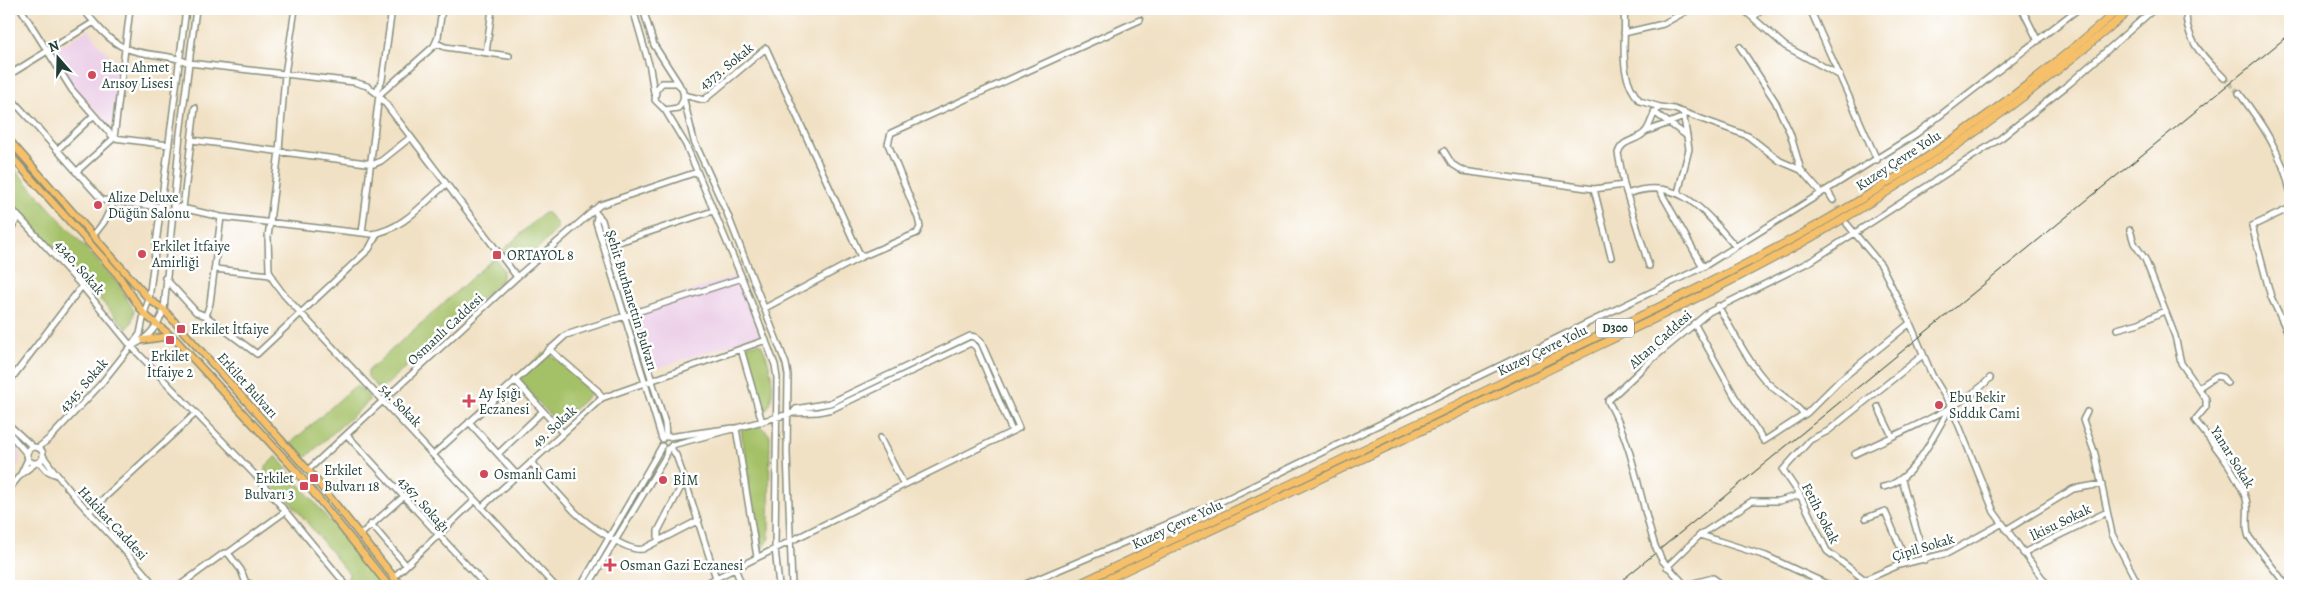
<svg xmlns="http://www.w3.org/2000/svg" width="2299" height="595" font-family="Alegreya,serif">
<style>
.built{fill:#edd1e9}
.green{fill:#a5c168;stroke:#627f4e}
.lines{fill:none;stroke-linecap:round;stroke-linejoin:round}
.minor-tunnel{stroke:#c7c0a7;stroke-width:5;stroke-dasharray:5 2.5;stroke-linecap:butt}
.minor-casing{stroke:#888f7c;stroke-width:8}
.major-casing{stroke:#888f7c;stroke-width:9}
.highway-casing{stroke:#888f7c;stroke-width:9}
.minor{stroke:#fff;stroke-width:5}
.major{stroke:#f6c06b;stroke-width:6}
.highway{stroke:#f6c06b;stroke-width:7}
.rail{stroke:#1f3d34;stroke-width:1}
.minor-bridge-casing{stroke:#888f7c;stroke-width:8;stroke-linecap:butt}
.minor-bridge{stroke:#fff;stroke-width:5}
.poi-dot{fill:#d1495b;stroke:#fff;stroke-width:2}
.labels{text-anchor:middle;stroke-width:5;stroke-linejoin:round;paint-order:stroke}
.shield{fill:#fff;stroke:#627771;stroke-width:1}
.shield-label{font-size:12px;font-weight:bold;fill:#1f3d34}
.street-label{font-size:14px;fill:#1f3d34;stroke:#fff}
.poi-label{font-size:14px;fill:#1f3d34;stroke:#fff;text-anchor:start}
</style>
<rect width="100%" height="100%" fill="#fff"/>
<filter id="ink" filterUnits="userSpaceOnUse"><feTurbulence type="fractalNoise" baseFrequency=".02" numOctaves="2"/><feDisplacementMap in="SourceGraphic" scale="10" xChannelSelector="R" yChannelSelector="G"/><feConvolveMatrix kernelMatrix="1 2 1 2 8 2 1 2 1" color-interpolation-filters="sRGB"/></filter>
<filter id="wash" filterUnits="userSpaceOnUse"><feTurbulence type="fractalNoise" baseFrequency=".0096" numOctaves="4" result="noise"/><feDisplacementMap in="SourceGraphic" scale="20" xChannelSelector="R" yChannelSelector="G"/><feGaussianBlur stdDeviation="1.12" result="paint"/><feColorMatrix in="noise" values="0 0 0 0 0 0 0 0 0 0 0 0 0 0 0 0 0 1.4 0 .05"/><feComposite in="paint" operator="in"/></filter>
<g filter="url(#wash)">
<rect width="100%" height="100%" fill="#f1e1c4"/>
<path class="built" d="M89,29L101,47L119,63L112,124L110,125L73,87L52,52Z
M737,275L760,335L651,370L633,311Z
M9,438L19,450L20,462L9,476Z"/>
<path class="green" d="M9,163L119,285L134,311L132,322L127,329L9,199Z
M543,213H548L557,224V230C543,242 520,273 502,251Z
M495,257L503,270L501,281L384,387L378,388L368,377V371Z
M760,343C770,358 779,398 765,411L757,392L760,390L748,355L745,356L742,347Z
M543,353L553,356L595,390L558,424L516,377Z
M356,385L368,396L369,401L305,458L291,443Z
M760,426L770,435L769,538L762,549L758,529L754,530L746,483L750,482L741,430Z
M276,456L384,586H354L347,577L350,575L283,493L282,497L265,476L266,466Z"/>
</g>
<g filter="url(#ink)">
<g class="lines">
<path class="minor-tunnel" d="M2224,78L2239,93
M1833,200L1845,221"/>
<g class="minor-casing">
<path id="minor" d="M21,9L72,90L114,138L169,145
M83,9C94,22 108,41 125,48C146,57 169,53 189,63L354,82L367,86L379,95L517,277
M295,9L285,74L279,151L268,237L269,270L273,280L284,295L555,586
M633,9L650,68L654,93
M643,9L654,45L679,84
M1624,9C1627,41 1616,74 1640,101L1660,107
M1743,9L1785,46L1839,75
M1810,9L1877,160
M2022,9L2038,41
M2186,9C2185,41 2203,56 2224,78
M1753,18L1762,9
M1624,33L1663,24L1690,9
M436,43L445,47L509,56
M1740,47L1775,101L1790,133L1801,170
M486,53L492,9
M9,75L94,22
M376,92L382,80L392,9
M2239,93C2261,122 2283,155 2290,191
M684,95L704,100L766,48L861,257
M9,96L102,200L161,207
M684,100L694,141L727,213L786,364L788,375L787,453L792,586
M665,110L678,108C686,100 685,90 677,83H662L656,90L655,100L665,110L686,145L742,278L775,365L777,378L775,548L779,586
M1654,112L1687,136
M1645,132L1684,117
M192,140L374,164L381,161L411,137
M57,150L94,115
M1444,151L1452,164L1463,171L1594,189L1611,257
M76,172L114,138L130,9
M1594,189L1624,185
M1659,189L1703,267
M1827,190L1833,200
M1678,193L1689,149L1683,112
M1627,194C1679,175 1704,211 1735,246
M9,206L82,286L131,346L258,478L347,586
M173,206L221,217L371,234C401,231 424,203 446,184
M183,208L195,108
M2290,208L2252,226L2271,297L2290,337
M593,210L602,220L665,423L666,437
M597,217L596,222L662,439
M1847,224L1881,265L1910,323L1932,375L1951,406L1994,512L2048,586
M2130,230L2134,243L2145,259L2175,336L2181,363L2206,399V407L2195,420C2213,444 2236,470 2246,499C2250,512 2244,525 2249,537L2287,586
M9,231L19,217
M362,233L379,95L434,46L438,37L442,9
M93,236L104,222L114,201
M610,245L713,211
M1649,266L1624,185L1618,153C1622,140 1633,142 1643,134C1652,127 1650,114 1660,107L1674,109L1748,136L1780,161L1801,170L1821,193
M215,269L270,275
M165,278L196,312L206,316L210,303L221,217
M1718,306C1733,331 1745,357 1764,379C1776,393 1793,400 1804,415
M765,308L861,257L917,233L920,227L918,218L888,144L891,133L1140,20
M206,316L257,354L369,249L377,234
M1694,323L1735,397L1764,441L1807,413L1839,381L1910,323
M2117,329L2139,323L2164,311
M134,345C150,337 157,326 164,310L180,134L196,9
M549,349L598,391L602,398
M741,349L762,422
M515,380L562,432
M9,382L82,286
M2198,388L2216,376L2222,377L2227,383
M1878,407L1892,436
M2087,412L2083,420L2095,454L2112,534L2139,586
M793,413L818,412L832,409L971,343L976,347L1012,431
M469,422L517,475
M9,425L33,447
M736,428L757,557
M9,433L27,454
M347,435L486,586
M668,437L733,428
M880,438L904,485
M672,445L793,413L796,409L830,403L970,336L975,337L981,342L1019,428L700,586
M670,447L676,455L686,483L716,578
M27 455a8 8 0 1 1 16 0a8 8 0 1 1-16 0Z
M38,448L51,437L100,385L131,346L140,334L144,314L149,299L186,9
M434,454L566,335L742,278
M498,454L543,411
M1855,454C1891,436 1965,407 1990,378
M43,456C76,503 119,541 155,586
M28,459L21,474L36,463
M39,462L46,470L54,474
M531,462C545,479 560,496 575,512C586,523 628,553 643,549L699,520
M308,470L517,277L600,205L697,172
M1902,480L1925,560
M1883,487C1915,481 1935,432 1951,406
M9,489L21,474
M482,507L602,398L766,340
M89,512L196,413
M1866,518L1885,511L1907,563
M371,524L406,565
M2006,530L2073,489L2102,484
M360,535L403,497
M1700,535L1766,556L1831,586
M658,541V531L681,487L686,483
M1655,546C1639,497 1634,447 1608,401L1650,361L1709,312L1813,260L2001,138L2070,83L2154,9
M228,553L286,511
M2023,553L2107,512
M1662,560L1686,586
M1667,567L1700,535L1752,501H1779L1800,495
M735,568L742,586
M394,577L475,500
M1865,580L1827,551L1800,495L1783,470L1810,440L1828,431L1923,355
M1686,585L1713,578L1724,586
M179,586L224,553H228L241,570L246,583
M240,586L248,583L255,586
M581,586L662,446
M588,586L666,456L667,449
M1021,586L1222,501L1703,267L1916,134L2078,9
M1851,586L1899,565L1948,553L2001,524"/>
</g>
<g class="major-casing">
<path id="major" d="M9,140L149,299L164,310L308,470L401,586
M9,154L118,275L144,314L175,339L296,471L389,586
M144,340L170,336"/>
</g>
<g class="highway-casing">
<path id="highway" d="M1074,586C1229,513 1383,441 1536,366C1630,321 1725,277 1816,226C1924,164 2026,91 2119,9
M1093,586C1240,517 1386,448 1532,378C1628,331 1727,286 1821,232C1932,168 2034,93 2131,9"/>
</g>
<use href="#minor" class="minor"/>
<use href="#major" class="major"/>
<use href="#highway" class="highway"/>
<path class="rail" d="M1615,586L2290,34"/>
<g class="minor-bridge-casing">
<path id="minor-bridge" d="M1655,546L1662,560"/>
</g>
<use href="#minor-bridge" class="minor-bridge"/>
</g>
</g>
<g class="poi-dot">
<circle cx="92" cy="75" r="5"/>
<circle cx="98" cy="205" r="5"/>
<circle cx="142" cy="254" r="5"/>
<rect x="492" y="250" width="10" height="10" rx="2.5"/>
<rect x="176" y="324" width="10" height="10" rx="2.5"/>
<rect x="165" y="335" width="10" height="10" rx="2.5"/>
<path d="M466.5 393.5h5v5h5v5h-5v5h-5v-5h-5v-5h5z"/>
<circle cx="1939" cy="405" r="5"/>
<circle cx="484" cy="474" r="5"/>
<rect x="309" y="473" width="10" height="10" rx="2.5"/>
<circle cx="663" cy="480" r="5"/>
<rect x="299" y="481" width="10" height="10" rx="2.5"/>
<path d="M607.5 557.5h5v5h5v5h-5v5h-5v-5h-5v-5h5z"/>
</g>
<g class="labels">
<rect class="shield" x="1596" y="318.5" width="38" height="19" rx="4"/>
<g class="shield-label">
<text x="1615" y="332">D300</text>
</g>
<g class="street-label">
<text transform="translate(726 66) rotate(-39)" y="5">4373. Sokak</text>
<text transform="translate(1898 160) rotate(-33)" y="5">Kuzey Çevre Yolu</text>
<text transform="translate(80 267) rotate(49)" y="5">4340. Sokak</text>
<text transform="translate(632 300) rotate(73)" y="5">Şehit Burhanettin Bulvarı</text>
<text transform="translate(445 329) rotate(-43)" y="5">Osmanlı Caddesi</text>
<text transform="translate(1660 339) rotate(-42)" y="5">Altan Caddesi</text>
<text transform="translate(1542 350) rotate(-26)" y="5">Kuzey Çevre Yolu</text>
<text transform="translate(83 385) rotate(-49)" y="5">4345. Sokak</text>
<text transform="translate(248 385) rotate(48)" y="5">Erkilet Bulvarı</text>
<text transform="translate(401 405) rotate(46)" y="5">54. Sokak</text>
<text transform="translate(554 426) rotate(-42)" y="5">49. Sokak</text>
<text transform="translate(2233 457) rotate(58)" y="5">Yanar Sokak</text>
<text transform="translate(424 504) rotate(48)" y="5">4367. Sokağı</text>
<text transform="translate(1821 513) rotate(63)" y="5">Fetih Sokak</text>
<text transform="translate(2060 522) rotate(-26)" y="5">İkisu Sokak</text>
<text transform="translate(113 523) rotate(47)" y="5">Hakikat Caddesi</text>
<text transform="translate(1177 524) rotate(-25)" y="5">Kuzey Çevre Yolu</text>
<text transform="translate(1923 547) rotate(-17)" y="5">Çipil Sokak</text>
</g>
<g class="poi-label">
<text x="102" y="72">Hacı Ahmet<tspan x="102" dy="16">Arısoy Lisesi</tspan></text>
<text x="108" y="202">Alize Deluxe<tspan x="108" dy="16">Düğün Salonu</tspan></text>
<text x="152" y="251">Erkilet İtfaiye<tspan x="152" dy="16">Amirliği</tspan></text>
<text x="507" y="260">ORTAYOL 8</text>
<text x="191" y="334">Erkilet İtfaiye</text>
<text x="170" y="361" text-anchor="middle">Erkilet<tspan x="170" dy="16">İtfaiye 2</tspan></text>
<text x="479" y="398">Ay Işığı<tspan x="479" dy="16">Eczanesi</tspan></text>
<text x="1949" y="402">Ebu Bekir<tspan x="1949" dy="16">Sıddık Cami</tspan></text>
<text x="324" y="475">Erkilet<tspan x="324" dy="16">Bulvarı 18</tspan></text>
<text x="494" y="479">Osmanlı Cami</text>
<text x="294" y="483" text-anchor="end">Erkilet<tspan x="294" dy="16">Bulvarı 3</tspan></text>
<text x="673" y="485">BİM</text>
<text x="620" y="570">Osman Gazi Eczanesi</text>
</g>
</g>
<rect width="2299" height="595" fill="none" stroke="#fff" stroke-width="30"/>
<g transform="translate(58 58) rotate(340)" stroke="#ffffff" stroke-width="4" paint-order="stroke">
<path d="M0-4L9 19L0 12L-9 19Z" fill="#1f3d34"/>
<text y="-8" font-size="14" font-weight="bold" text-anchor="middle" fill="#1f3d34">N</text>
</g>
</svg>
